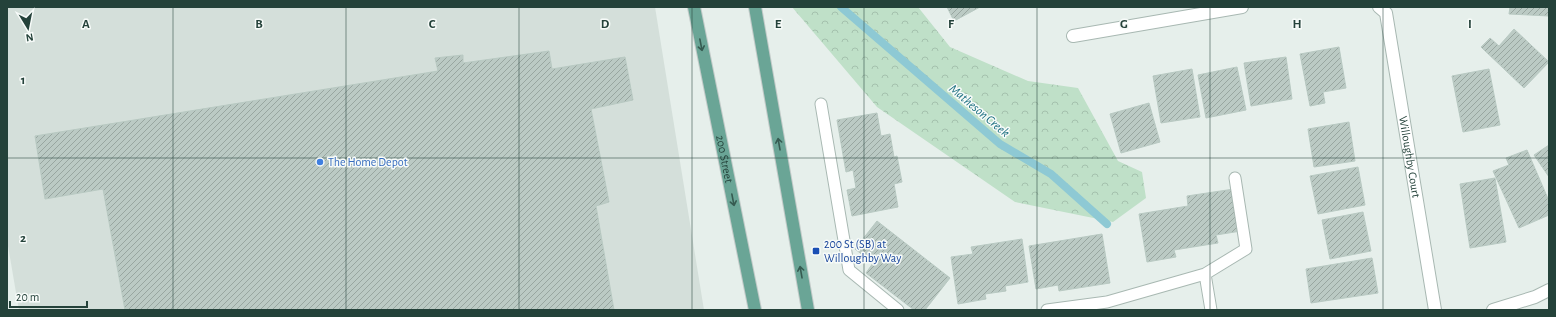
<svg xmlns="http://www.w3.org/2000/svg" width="1556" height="317" font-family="'Alegreya Sans',sans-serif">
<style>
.built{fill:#d4dfda}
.forest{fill:url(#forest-crowns)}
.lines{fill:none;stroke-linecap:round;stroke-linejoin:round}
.stream{stroke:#8ec9d4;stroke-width:8}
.building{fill:url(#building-hatch);stroke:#b8c9c2}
.service-casing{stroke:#a8b8b2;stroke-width:13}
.minor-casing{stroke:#a8b8b2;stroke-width:14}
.tertiary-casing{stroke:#a8b8b2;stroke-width:14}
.primary-casing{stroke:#c2cac8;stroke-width:14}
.service{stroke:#fff;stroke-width:11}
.minor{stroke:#fff;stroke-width:12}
.tertiary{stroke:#fff;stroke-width:12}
.primary{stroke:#6aa596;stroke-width:12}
.oneway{stroke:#365b51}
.grid{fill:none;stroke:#24423a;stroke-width:1;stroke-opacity:0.55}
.shop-dot{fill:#3f7fe0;stroke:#f7fbf9;stroke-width:1.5}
.transit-dot{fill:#1a4fb4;stroke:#f7fbf9;stroke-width:1.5}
.labels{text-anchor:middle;stroke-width:3;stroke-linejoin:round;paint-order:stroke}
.street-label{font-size:12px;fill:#24423a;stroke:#f7fbf9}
.shop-label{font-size:12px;fill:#366cbe;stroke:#f7fbf9;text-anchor:start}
.transit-label{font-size:12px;fill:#164399;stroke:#f7fbf9;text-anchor:start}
.water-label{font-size:13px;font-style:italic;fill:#1c6f80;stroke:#f7fbf9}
.grid-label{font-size:13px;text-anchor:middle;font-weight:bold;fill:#24423a;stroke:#f7fbf9;stroke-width:3;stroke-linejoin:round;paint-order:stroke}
</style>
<defs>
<pattern id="forest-crowns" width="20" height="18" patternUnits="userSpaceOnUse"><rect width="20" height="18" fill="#bfe0c8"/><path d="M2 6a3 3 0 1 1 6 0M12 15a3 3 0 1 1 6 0" fill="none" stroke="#a4c1ad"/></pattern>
<pattern id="building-hatch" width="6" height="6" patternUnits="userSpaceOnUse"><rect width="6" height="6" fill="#bbcac4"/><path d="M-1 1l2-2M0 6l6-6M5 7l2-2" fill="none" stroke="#98a6a0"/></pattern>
</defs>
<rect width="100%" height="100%" fill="#e6efeb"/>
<path class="built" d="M7,7H655L704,310H19L7,240Z"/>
<path class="forest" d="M792,7H918L950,47L1028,81L1078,88L1118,161L1142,172L1146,198L1113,222L1015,202L877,107Z"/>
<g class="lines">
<path class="stream" d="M841,7L1000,144L1051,174L1107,224"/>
</g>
<path class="building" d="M947,7H980L954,21Z
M1510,7H1549V16L1509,14Z
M1514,29L1549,62L1524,88L1481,47L1490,38L1499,46Z
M1339,47L1346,88L1323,92L1325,103L1310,106L1300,54Z
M549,51L552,69L625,57L633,100L591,109L609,202L596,206L614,310H125L103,189L45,199L35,136L438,71L435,58L463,55V63Z
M1286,57L1292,99L1251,106L1244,63Z
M1237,67L1246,110L1206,118L1198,75Z
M1192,69L1200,117L1161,123L1153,76Z
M1489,69L1500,125L1463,132L1452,76Z
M1149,103L1160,142L1121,153L1110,114Z
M877,113L881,136L890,134L894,157L897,156L902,182L894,184L898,207L852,216L847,190L856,188L853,170L846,172L837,120Z
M1349,122L1355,161L1314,167L1308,129Z
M1549,145V177L1534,155Z
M1527,150L1549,201V215L1519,228L1493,171L1509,165L1506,158Z
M1358,167L1365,205L1318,214L1310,176Z
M1495,178L1506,242L1470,248L1460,184Z
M1234,189L1241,231L1216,235L1218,243L1174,250L1176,257L1147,262L1139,214L1188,206L1187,196Z
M1363,212L1371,251L1330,259L1322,220Z
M877,221L950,278L925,310H914L866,273L873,263L855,249Z
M1102,234L1110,283L1059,291L1058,285L1036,289L1029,246Z
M1022,239L1028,282L1005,286L1006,291L985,294L986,299L958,304L951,257L973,254L971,247Z
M1372,258L1378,293L1311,303L1306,269Z"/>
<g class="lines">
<g class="service-casing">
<path id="service" d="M821,104L849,270L898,310
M1205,274L1211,310
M1047,310L1107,302L1205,274L1246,249L1235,178"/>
</g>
<g class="minor-casing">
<g id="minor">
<path id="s1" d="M1379,7L1386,13L1435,310"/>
<path d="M1073,36L1242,7"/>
</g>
</g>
<g class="tertiary-casing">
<path id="tertiary" d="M1493,310L1535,297L1549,290"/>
</g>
<g class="primary-casing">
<g id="primary">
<path id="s2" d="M694,7L755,310"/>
<path d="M755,7L808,310"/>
</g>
</g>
<use href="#service" class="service"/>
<use href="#minor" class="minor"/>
<use href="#tertiary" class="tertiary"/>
<use href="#primary" class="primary"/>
</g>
<defs><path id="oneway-shaft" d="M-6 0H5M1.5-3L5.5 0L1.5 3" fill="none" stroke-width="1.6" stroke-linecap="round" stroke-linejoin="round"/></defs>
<g class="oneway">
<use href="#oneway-shaft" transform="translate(701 45) rotate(79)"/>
<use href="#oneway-shaft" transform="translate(779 144) rotate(-100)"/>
<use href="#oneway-shaft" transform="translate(733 200) rotate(79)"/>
<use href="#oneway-shaft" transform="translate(801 272) rotate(-100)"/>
</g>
<path class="grid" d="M173,7V310M346,7V310M519,7V310M692,7V310M864,7V310M1037,7V310M1210,7V310M1383,7V310M7,158H1549"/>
<circle class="shop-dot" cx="320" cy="162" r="4"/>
<rect class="transit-dot" x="812" y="247" width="8" height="8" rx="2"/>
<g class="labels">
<g class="street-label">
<text dy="4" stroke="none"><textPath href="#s1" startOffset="155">Willoughby Court</textPath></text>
<text dy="4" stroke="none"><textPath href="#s2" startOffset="155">200 Street</textPath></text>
</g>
<g class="shop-label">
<text x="328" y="166">The Home Depot</text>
</g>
<g class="transit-label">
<text x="824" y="248">200 St (SB) at<tspan x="824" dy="14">Willoughby Way</tspan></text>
</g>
<g class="water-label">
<text transform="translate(980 110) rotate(40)" y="5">Matheson Creek</text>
</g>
</g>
<g class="grid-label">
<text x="86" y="28">A</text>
<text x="259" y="28">B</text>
<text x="432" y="28">C</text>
<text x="605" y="28">D</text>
<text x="778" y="28">E</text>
<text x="951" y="28">F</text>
<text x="1124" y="28">G</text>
<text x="1297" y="28">H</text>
<text x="1470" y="28">I</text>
<text x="23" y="84">1</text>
<text x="23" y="242">2</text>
</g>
<rect width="1556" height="317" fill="none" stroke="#24423a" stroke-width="16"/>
<g transform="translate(28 28) rotate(170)" stroke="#f7fbf9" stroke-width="3" paint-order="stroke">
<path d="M0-3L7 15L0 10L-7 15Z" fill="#24423a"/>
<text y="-6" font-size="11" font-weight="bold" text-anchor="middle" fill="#24423a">N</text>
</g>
<path d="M10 301v6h77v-6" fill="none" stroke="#24423a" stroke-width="2"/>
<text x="16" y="301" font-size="12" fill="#24423a" stroke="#f7fbf9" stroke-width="3" paint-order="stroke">20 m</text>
</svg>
